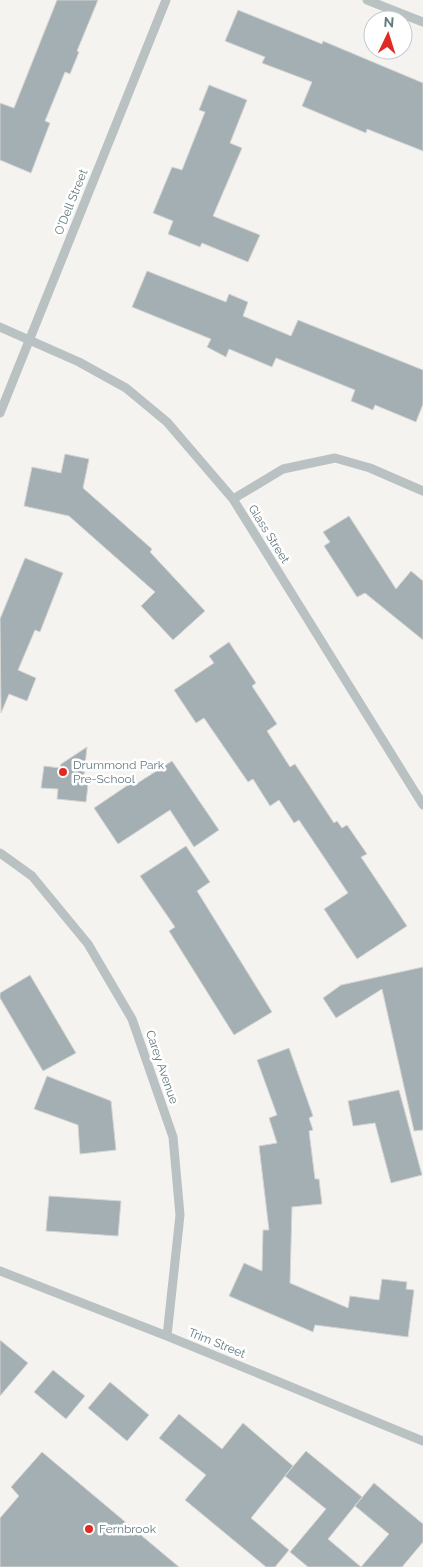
<svg xmlns="http://www.w3.org/2000/svg" width="423" height="1567" font-family="Raleway,sans-serif">
<style>
.building{fill:#a3afb2;stroke:#d5d5d3}
.lines{fill:none;stroke-linecap:round;stroke-linejoin:round}
.minor{stroke:#bac1c3;stroke-width:9}
.poi-dot{fill:#e02b24;stroke:#fff;stroke-width:2}
.labels{text-anchor:middle;stroke-width:5;stroke-linejoin:round;paint-order:stroke}
.street-label{font-size:12px;fill:#637a81;stroke:#fff}
.poi-label{font-size:12px;fill:#637a81;stroke:#fff;text-anchor:start}
</style>
<rect width="100%" height="100%" fill="#f4f3f0"/>
<path class="building" d="M57,0H98L77,51L79,52L70,74L65,72L45,121L50,123L31,173L0,160V103L14,108Z
M238,10L322,44L323,41L423,83V151L367,129L366,133L302,106L312,82L262,63L265,57L225,41Z
M209,85L247,100L230,143L242,148L213,216L260,235L248,262L202,243L200,247L168,234L173,221L153,213L172,167L182,170L205,112L199,110Z
M147,271L226,302L229,294L248,302L243,316L291,336L298,320L423,370V404L416,422L375,405L373,410L351,401L355,390L276,358L272,367L229,349L226,357L207,347L211,339L132,307Z
M65,454L89,459L83,488L152,549L150,552L205,611L173,640L141,606L155,592L69,516L24,506L32,467L61,473Z
M349,516L396,589L411,571L423,581V640L365,593L357,597L324,546L330,542L323,532Z
M25,558L63,573L40,632L35,630L18,670L36,678L27,701L9,694L1,713L0,619Z
M229,642L256,683L252,686L277,724L267,731L290,767L295,764L334,823L337,821L342,828L347,825L367,854L361,857L407,926L357,959L324,909L348,893L299,820L294,823L279,800L270,806L253,779L248,782L204,718L196,723L174,690L214,663L209,656Z
M87,747L84,775L89,776L86,802L57,799L58,789L41,788L44,766L60,768L61,764Z
M172,761L219,830L194,847L170,810L118,844L94,808L131,783L133,786Z
M186,846L210,882L197,891L272,1012L234,1035L169,931L175,927L140,876Z
M423,967V1130L414,1131L382,989L336,1018L323,998L341,985Z
M30,975L76,1053L43,1071L0,998V993Z
M289,1048L313,1116L309,1118L313,1130L309,1131L315,1179H319L322,1204L292,1207L290,1283L348,1308L350,1296L379,1300L382,1279L407,1282L406,1289L414,1290L408,1337L315,1325L313,1332L229,1296L244,1263L262,1271L263,1230H269L259,1146L277,1143L269,1118L277,1115L257,1060Z
M47,1076L111,1101L116,1150L80,1154L78,1125L34,1109Z
M399,1090L422,1175L391,1183L375,1123L353,1126L348,1101Z
M49,1196L121,1201L118,1236L46,1231Z
M0,1340L28,1363L0,1396Z
M53,1370L85,1396L66,1419L34,1392Z
M110,1382L149,1415L127,1441L88,1408Z
M179,1414L222,1449L243,1423L293,1466L251,1518L289,1550L275,1567H266L185,1500L206,1475L159,1438Z
M306,1451L362,1497L328,1539L361,1567L389,1534L355,1506L374,1483L423,1524V1542L402,1567H308L290,1552L326,1509L285,1476Z
M42,1452L179,1567H0V1518L19,1496L11,1487Z"/>
<g class="lines">
<path class="minor" d="M367,0L423,22
M0,327L79,362L126,388L167,422L233,499L423,805
M0,413L166,0
M233,499L283,469L335,458L370,468L423,491
M0,853L32,876L88,944L132,1019L173,1137L180,1215L167,1336
M0,1271L167,1336L423,1441"/>
</g>
<g class="poi-dot">
<circle cx="63" cy="772" r="5"/>
<circle cx="89" cy="1529" r="5"/>
</g>
<g class="labels">
<g class="street-label">
<text transform="translate(71 202) rotate(-68)" y="4">O'Dell Street</text>
<text transform="translate(269 534) rotate(58)" y="4">Glass Street</text>
<text transform="translate(162 1067) rotate(71)" y="4">Carey Avenue</text>
<text transform="translate(217 1343) rotate(22)" y="4">Trim Street</text>
</g>
<g class="poi-label">
<text x="73" y="769">Drummond Park<tspan x="73" dy="14">Pre-School</tspan></text>
<text x="99" y="1533">Fernbrook</text>
</g>
</g>
<g transform="translate(388 35) rotate(4)"><circle r="24" fill="#ffffff" stroke="#c1cacd"/>
<path d="M0-4L9 19L0 12L-9 19Z" fill="#e02b24"/>
<text y="-8" font-size="14" font-weight="bold" text-anchor="middle" fill="#637a81">N</text>
</g>
</svg>
